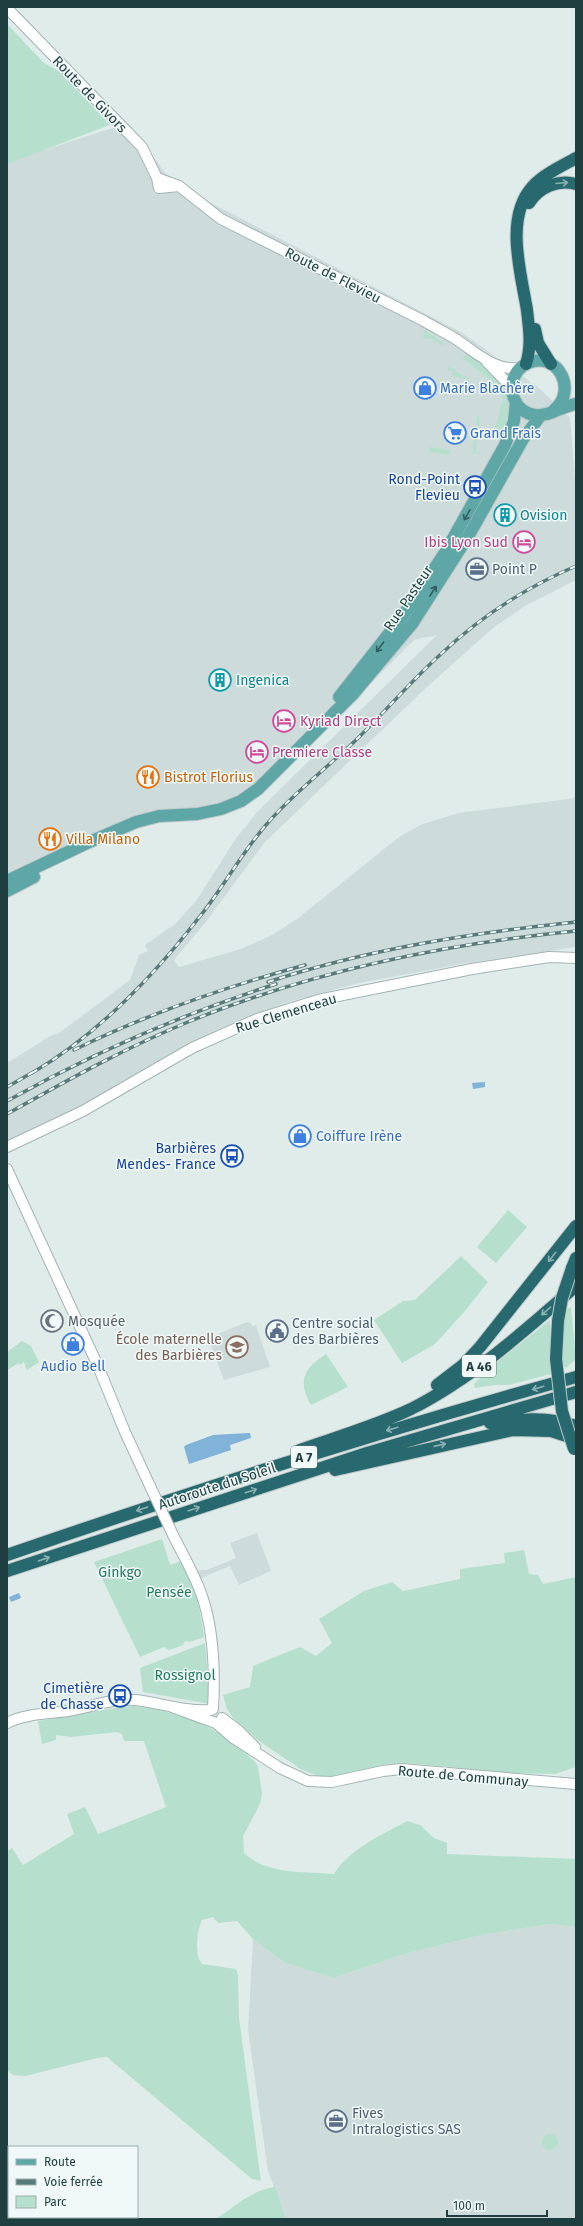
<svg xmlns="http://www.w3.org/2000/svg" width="583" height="2226" font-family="'Fira Sans',sans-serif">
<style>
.built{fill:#cddcdb}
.green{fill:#b6e0cd}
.water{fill:#81b2d8}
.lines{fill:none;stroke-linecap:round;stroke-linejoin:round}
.minor-casing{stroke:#a1b4b3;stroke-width:12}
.major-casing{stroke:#c0c9c9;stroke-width:14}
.highway-casing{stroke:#c0c9c9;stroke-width:14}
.minor{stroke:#fff;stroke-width:10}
.major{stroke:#5fa6a7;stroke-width:12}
.highway{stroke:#27696e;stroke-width:12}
.rail-casing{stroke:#587a7a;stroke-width:3.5}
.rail{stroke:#f0f9f7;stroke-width:2;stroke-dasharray:6;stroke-linecap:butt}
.minor-bridge-casing{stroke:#a1b4b3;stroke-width:12;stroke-linecap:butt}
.highway-bridge-casing{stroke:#c0c9c9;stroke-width:14;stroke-linecap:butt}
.minor-bridge{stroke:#fff;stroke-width:10}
.highway-bridge{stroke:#27696e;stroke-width:12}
.oneway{stroke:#8cb1b2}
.oneway2{stroke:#325d5e}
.labels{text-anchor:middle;stroke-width:3;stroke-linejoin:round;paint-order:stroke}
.shield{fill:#f0f9f7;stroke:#5d7676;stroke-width:1}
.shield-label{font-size:13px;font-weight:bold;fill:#1e3e3f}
.street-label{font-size:14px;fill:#1e3e3f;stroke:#f0f9f7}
.shop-label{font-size:14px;fill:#366cbe;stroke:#f0f9f7;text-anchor:start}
.transit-label{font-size:14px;fill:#164399;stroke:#f0f9f7;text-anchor:end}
.culture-label{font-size:14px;fill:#0d838f;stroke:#f0f9f7;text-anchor:start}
.hotel-label{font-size:14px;fill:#b23c85;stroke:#f0f9f7;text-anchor:start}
.service-label{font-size:14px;fill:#4e5e75;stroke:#f0f9f7;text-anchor:start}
.food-label{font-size:14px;fill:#c56008;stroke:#f0f9f7;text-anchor:start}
.worship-label{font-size:14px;fill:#5b616d;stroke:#f0f9f7;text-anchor:start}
.education-label{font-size:14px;fill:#785e54;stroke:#f0f9f7;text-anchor:end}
.park-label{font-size:14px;fill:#247a5d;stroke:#f0f9f7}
</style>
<rect width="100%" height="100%" fill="#dfecea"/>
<path class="built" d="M128,123L166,174L201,198L461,332L539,388L570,418L576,490V580L525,606L493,628L427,687L265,842L205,923L174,960L179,967L241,949L272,935L297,919L399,837L420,825L458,813L576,798V947L462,964L359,983L288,1002L221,1028L94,1100L7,1143V1061L9,1062L50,1036L59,1033L130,980L139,955L148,951L145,945L175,924L196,901L237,837L258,811L437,635L414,640L266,788L228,808L164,811L7,875V162Z
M247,1322L251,1323L252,1326L256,1325L270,1367L224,1380L208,1338Z
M257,1533L271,1571L239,1585L230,1566L201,1578L197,1570H207L236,1558L230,1543Z
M550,1924L576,1927V2219H286L268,2171L248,2030L253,1939L285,1963L334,1978L404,1954L482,1935Z"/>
<path class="green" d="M7,24L44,63L59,71L110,125L7,164Z
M424,330L445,344L441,345L432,339H423L419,379Z
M465,355H468L500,378L505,385L503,387C511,406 514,425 493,435L503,399L495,384L462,358Z
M448,366L465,377L466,376L470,382L468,383V379L452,376L453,371H448Z
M477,416L480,417L476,452H481L480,454L472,453Z
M429,447L451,450L450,455L429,452Z
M508,1210L527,1227L496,1263L477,1247Z
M461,1256L488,1282L465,1311L435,1344L402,1363L374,1320L403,1301L415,1300Z
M571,1307L576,1359L566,1368L561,1363L564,1311Z
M550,1320L551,1374L509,1385H494L475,1388L474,1384L491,1367Z
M22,1341L31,1346L39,1362L27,1370L24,1362L20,1365L19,1363L7,1370V1352Z
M326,1354L348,1387L311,1405C297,1381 304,1368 326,1354Z
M162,1539L170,1565L181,1561C195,1591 200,1604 204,1637L190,1642L188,1641L184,1642L183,1645L169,1650L164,1647L140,1657L94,1562Z
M524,1550L529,1574L538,1575L543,1584L576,1577V1767L555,1774L514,1773L407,1763L387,1764L339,1777L318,1776L302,1770L259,1741L233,1718L227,1709L223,1695L250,1687L253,1666L300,1647L316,1656L332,1643L319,1619L364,1591L392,1582L403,1591L460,1579V1569L505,1563L504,1553Z
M205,1643L210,1704L143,1692L140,1668Z
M135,1706C185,1713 217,1725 254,1761L258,1766L262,1794L260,1804L243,1836L244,1853C268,1875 304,1871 334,1874C349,1849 382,1835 407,1821L420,1825L434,1838L447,1843V1854L576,1859V1927L550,1924L482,1935L404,1954L334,1978L285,1963L253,1939L237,1921L218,1923L213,1917L202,1920C197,1929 194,1956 202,1964L236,1969L238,1975L239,2018L261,2181L252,2179L107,2057L97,2058L25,2076L13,2075L7,2070V1851L12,1848L23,1865L74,1834L67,1814L85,1807L98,1834L166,1807L144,1741H124L122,1734L117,1732L71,1737L56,1735V1740L42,1744L38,1721C70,1717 102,1708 135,1706Z
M542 2142a8 8 0 1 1 16 0a8 8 0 1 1-16 0Z
M275,2187L286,2219H216C235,2206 252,2190 275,2187Z"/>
<path class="water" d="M485,1082V1087L473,1089L472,1083Z
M248,1433H250L251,1438L230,1445L231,1450L189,1464L184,1447L186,1445L213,1435Z
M19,1593L21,1598L11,1602L9,1597Z"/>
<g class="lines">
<g class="minor-casing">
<path id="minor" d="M7,8L142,147L157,178L159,188L179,186
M157,178L179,186L221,219L424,321C434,327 444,332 454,338C476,352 493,371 520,368
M487,362L512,388
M7,1147L83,1111L192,1048L257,1019L318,1000L472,969L549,957L576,958
M7,1169L98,1366L125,1432L150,1486
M173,1535C183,1555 195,1575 202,1596C214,1631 215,1673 213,1709
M172,1707L216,1723L232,1737L280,1768L308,1781L332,1782L383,1771L401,1769L576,1784
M222,1718L239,1731L255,1747
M7,1723C26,1713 52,1714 73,1710C94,1706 113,1698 136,1700C161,1703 185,1712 211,1710"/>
</g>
<g class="major-casing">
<path id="major" d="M554,410C578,391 558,350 528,363C503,374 509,412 535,415C549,417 562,406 576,404
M339,697L402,617L446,551L505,445L514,421L516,402
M7,881L87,843L136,822L159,816L197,814L221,809L241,801L258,789L354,693L412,624L469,535L523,439L541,415
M7,891L34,877"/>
</g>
<g class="highway-casing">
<path id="highway" d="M529,203C539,187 558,179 576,184
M535,329L538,343L551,364
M526,364C532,345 529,329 527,310C521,273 504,217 533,186C544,174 562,166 576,158
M572,1268L576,1258
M556,1359L558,1321
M437,1385L463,1365L480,1347L576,1226
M490,1423C521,1419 547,1416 576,1426
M300,1450C337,1437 375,1426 411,1409C472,1378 525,1331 576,1286
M335,1470L513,1430L551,1431L576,1439
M7,1555C195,1490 384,1430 576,1377
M7,1571L367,1453L576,1392"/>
</g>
<use href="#minor" class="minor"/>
<use href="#major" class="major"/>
<use href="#highway" class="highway"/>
<g class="rail-casing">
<path id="rail" d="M268,982C368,949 472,933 576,922
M74,1050C149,1013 225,987 305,965
M32,1073C97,1035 151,979 197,920C222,890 240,855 266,825C292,794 326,769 356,740C385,712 411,681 441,654C480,617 527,587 576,566
M7,1087L35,1071
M7,1101C93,1053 182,1014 276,984
M7,1114C66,1081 125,1048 188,1022C312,971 443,944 576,931"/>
</g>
<use href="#rail" class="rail"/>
<g class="minor-bridge-casing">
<path id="minor-bridge" d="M150,1486L173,1535"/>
</g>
<g class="highway-bridge-casing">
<path id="highway-bridge" d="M558,1321L562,1298L572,1268
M556,1359L562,1411L574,1449"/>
</g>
<use href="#minor-bridge" class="minor-bridge"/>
<use href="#highway-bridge" class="highway-bridge"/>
</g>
<defs><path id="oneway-shaft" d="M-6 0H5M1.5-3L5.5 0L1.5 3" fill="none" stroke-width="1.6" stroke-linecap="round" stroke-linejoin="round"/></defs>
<g class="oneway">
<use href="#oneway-shaft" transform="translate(562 183) rotate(-5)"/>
<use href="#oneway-shaft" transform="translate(552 1257) rotate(128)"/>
<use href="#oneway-shaft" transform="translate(546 1311) rotate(139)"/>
<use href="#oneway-shaft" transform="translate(538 1388) rotate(164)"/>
<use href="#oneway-shaft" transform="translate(392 1429) rotate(164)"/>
<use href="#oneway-shaft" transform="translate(440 1445) rotate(-13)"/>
<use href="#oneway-shaft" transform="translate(251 1491) rotate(-18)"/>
<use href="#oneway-shaft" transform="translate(142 1509) rotate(161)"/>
<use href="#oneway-shaft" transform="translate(194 1509) rotate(-18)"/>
<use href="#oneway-shaft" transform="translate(44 1559) rotate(-19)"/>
</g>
<g class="oneway2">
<use href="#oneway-shaft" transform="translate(467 515) rotate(120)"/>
<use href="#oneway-shaft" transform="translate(433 591) rotate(-58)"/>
<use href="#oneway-shaft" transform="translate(380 647) rotate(127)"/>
</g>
<defs>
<g id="shop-ring" transform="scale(1.15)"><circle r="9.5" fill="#f0f9f7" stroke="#3f7fe0" stroke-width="1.5"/><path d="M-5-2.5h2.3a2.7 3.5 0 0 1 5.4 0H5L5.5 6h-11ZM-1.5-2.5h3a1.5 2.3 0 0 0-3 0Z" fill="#3f7fe0"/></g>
<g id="supermarket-ring" transform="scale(1.15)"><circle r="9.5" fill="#f0f9f7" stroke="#3f7fe0" stroke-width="1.5"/><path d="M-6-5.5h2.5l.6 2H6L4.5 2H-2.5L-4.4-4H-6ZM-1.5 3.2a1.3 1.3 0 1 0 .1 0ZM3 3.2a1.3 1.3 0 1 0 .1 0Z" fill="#3f7fe0"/></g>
<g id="bus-ring" transform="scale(1.15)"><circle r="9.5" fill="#f0f9f7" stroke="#1a4fb4" stroke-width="1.5"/><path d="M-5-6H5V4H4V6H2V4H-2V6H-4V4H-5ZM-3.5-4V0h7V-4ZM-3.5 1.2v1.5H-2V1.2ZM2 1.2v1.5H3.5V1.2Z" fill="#1a4fb4"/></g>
<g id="building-ring" transform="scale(1.15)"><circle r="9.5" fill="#f0f9f7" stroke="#0f9aa8" stroke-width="1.5"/><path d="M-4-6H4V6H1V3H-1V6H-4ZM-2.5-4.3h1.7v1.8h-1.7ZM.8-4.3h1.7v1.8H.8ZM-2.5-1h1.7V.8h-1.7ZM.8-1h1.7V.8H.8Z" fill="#0f9aa8"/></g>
<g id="hotel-ring" transform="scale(1.15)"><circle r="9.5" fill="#f0f9f7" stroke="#d1479c" stroke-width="1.5"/><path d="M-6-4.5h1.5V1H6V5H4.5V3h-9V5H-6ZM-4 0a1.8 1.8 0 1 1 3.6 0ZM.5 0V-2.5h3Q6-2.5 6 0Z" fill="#d1479c"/></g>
<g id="office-ring" transform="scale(1.15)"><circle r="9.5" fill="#f0f9f7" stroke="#5c6f8a" stroke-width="1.5"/><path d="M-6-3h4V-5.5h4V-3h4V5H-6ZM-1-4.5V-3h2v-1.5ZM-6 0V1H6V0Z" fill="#5c6f8a"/></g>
<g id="restaurant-ring" transform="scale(1.15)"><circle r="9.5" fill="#f0f9f7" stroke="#e8710a" stroke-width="1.5"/><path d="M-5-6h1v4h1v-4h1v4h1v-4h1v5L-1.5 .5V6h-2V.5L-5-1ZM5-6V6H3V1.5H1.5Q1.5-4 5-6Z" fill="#e8710a"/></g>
<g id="mosque-ring" transform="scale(1.15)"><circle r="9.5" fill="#f0f9f7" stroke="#6b7280" stroke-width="1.5"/><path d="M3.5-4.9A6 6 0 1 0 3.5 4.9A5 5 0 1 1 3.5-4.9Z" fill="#6b7280"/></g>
<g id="civic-ring" transform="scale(1.15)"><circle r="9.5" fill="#f0f9f7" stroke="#5c6f8a" stroke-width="1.5"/><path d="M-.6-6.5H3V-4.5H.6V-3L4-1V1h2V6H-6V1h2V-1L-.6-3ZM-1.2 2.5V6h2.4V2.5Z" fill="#5c6f8a"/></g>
<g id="school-ring" transform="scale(1.15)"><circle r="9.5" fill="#f0f9f7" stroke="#8d6e63" stroke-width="1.5"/><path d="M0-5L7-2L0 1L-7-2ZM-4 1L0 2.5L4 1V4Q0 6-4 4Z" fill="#8d6e63"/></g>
</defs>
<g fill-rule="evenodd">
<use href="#shop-ring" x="425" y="388"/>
<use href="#supermarket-ring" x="455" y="433"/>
<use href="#bus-ring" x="475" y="487"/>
<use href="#building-ring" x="505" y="515"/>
<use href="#hotel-ring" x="524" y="542"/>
<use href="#office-ring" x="477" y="569"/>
<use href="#building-ring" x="220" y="680"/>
<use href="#hotel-ring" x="284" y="721"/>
<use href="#hotel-ring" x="257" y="752"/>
<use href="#restaurant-ring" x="148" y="777"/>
<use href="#restaurant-ring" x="50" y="839"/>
<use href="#shop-ring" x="300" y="1136"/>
<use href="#bus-ring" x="232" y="1156"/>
<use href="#mosque-ring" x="52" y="1321"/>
<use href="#civic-ring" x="277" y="1331"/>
<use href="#shop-ring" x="73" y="1344"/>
<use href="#school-ring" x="237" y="1347"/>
<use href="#bus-ring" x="120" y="1696"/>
<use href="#office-ring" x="336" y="2121"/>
</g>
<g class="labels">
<g class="shield">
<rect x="462" y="1355" width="34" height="22" rx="3"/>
<rect x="291" y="1446" width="26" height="22" rx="3"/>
</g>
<g class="shield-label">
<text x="479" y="1371">A 46</text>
<text x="304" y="1462">A 7</text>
</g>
<g class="street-label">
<text transform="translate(90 94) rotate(46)" y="5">Route de Givors</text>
<text transform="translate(333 275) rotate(27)" y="5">Route de Flevieu</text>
<text transform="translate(408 598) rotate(-56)" y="5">Rue Pasteur</text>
<text transform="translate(286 1013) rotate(-17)" y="5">Rue Clemenceau</text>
<text transform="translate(217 1486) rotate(-18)" y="5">Autoroute du Soleil</text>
<text transform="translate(463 1776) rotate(5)" y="5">Route de Communay</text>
</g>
<g class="shop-label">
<text x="440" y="393">Marie Blachère</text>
<text x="470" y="438">Grand Frais</text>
<text x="316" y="1141">Coiffure Irène</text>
<text x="73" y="1371" text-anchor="middle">Audio Bell</text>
</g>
<g class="transit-label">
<text x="460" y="484">Rond-Point<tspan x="460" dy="16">Flevieu</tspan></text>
<text x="216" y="1153">Barbières<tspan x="216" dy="16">Mendes- France</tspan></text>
<text x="104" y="1693">Cimetière<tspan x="104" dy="16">de Chasse</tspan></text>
</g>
<g class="culture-label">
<text x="520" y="520">Ovision</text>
<text x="236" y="685">Ingenica</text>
</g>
<g class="hotel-label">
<text x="508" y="547" text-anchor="end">Ibis Lyon Sud</text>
<text x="300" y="726">Kyriad Direct</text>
<text x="272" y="757">Premiere Classe</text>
</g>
<g class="service-label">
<text x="492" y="574">Point P</text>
<text x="292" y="1328">Centre social<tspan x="292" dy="16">des Barbières</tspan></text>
<text x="352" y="2118">Fives<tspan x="352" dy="16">Intralogistics SAS</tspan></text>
</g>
<g class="food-label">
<text x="164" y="782">Bistrot Florius</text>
<text x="66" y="844">Villa Milano</text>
</g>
<g class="worship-label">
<text x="68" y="1326">Mosquée</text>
</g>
<g class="education-label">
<text x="222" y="1344">École maternelle<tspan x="222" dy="16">des Barbières</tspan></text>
</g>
<g class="park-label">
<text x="120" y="1577">Ginkgo</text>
<text x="169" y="1597">Pensée</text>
<text x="185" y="1680">Rossignol</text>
</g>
</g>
<rect width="583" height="2226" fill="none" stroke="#1e3e3f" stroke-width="16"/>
<rect x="8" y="2146" width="130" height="72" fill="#f0f9f7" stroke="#9caead"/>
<rect x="16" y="2159" width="20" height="6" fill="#5fa6a7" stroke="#9caead"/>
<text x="44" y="2166" font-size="12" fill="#1e3e3f">Route</text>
<rect x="16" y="2179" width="20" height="6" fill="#587a7a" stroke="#9caead"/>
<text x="44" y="2186" font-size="12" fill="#1e3e3f">Voie ferrée</text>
<rect x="16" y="2196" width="20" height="12" fill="#b6e0cd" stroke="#9caead"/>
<text x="44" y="2206" font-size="12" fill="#1e3e3f">Parc</text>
<path d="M447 2210v6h100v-6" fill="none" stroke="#1e3e3f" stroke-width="2"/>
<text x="453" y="2210" font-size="12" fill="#1e3e3f" stroke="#f0f9f7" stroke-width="3" paint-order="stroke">100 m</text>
</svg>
